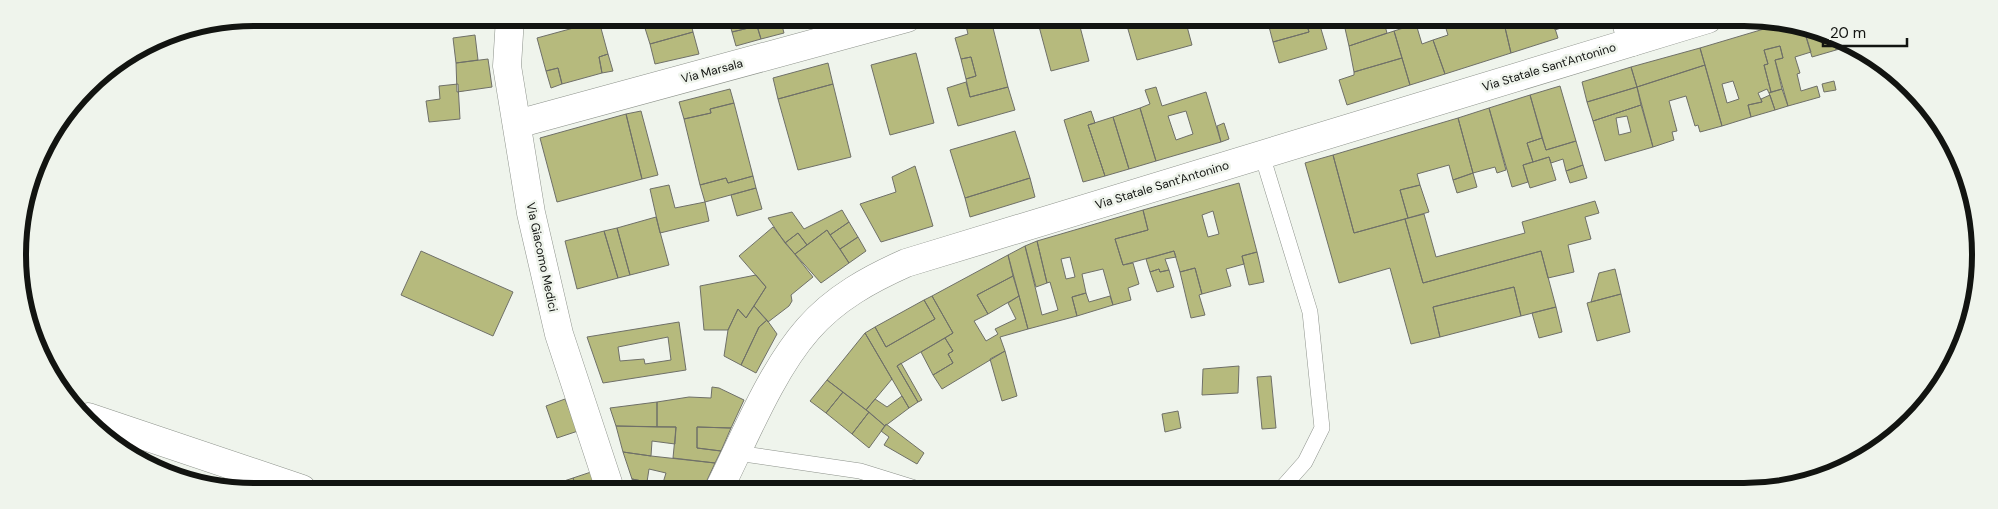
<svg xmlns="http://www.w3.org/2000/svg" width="1998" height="509" font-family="'DM Sans',sans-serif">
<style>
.building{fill:#b6ba7d;stroke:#6f7068;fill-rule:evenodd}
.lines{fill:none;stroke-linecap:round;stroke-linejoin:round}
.service-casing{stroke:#8d928b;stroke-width:16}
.minor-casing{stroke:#8d928b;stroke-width:29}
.tertiary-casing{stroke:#8d928b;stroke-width:29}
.service{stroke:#fff;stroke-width:15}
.minor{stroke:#fff;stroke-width:28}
.tertiary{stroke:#fff;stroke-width:28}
.labels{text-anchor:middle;stroke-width:5;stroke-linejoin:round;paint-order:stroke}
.street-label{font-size:12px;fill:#121411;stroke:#eff4ec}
.rim{fill:none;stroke:#121411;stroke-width:6}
</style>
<rect width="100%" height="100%" fill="#eff4ec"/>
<path class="building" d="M643,18H689L690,20L668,26L666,19L644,25Z
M728,18H780L784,33L761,39L757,26L732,32Z
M666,19L668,26L690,20L693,32L650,44L644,25Z
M1037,19H1078L1089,61L1051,71Z
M1125,19H1185L1192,45L1137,60Z
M1267,19H1305L1309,32L1273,42Z
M1305,19H1318L1327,49L1279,63L1273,42L1309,32Z
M1358,19H1383L1387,33L1349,46L1344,24Z
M1443,19H1465L1466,22L1473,19H1503L1511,53L1445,74L1433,40L1448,35Z
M1503,19H1552L1558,38L1511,53Z
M1552,19H1587L1555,30Z
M991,20L1008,87L970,97L966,79L976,76L971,57L961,59L955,38L968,34L966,26Z
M599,21L608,54L599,57L602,73L562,84L558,68L546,71L537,38Z
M1784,23L1804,30L1811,52L1795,57L1800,73L1797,74L1801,91L1817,86L1820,97L1788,106L1775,60L1783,58L1780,46L1764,50L1768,64L1764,65L1771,92L1769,93L1767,89L1758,93L1762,102L1748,105L1751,117L1722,126L1700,48Z
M1416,24L1422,44L1433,40L1445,74L1410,85L1394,31Z
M757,26L761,39L736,46L732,32Z
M1804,30L1837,41L1836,50L1812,57Z
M1394,31L1402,58L1354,72L1349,46Z
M693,32L699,54L655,64L650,44Z
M475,35L478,60L456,63L453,38Z
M1837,41L1851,46L1836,50Z
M1780,46L1783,58L1775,60L1782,89L1771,92L1764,65L1768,64L1764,50Z
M1700,48L1705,65L1637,87L1631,67Z
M916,53L934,123L890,135L871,65Z
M608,54L613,71L602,73L599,57Z
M971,57L976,76L966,79L961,59Z
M1402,58L1410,85L1347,105L1339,80L1354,75V72Z
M488,59L492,87L457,92L456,63Z
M828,63L833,84L778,99L773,78Z
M1705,65L1722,126L1700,132L1698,125L1695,126L1686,96L1669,101L1677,131L1672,132L1674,140L1653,147L1637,87Z
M1631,67L1637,87L1587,102L1582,82Z
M558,68L562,84L551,88L546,71Z
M1733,81L1739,99L1727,103L1722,84Z
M1834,81L1836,90L1824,92L1822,84Z
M966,82L970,97L1008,87L1015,110L958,126L947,88Z
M458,84L460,119L429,122L426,101L440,99L439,86Z
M833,84L851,157L798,170L778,99Z
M1560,86L1576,141L1546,150L1530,95Z
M1156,87L1162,106L1206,92L1221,142L1156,161L1140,108L1150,104L1145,90Z
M1637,87L1641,105L1593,121L1587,102Z
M730,89L734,103L710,109L711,113L684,119L679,102Z
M1782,89L1788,106L1775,110L1769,93Z
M1530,95L1542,138L1527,143L1533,162L1523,165L1528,182L1512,187L1489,108Z
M1770,95L1775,110L1751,117L1748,105L1762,102L1761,99Z
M734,103L753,176L728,183L726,178L700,185L684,119L711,113L710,109Z
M1641,105L1653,147L1605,161L1593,121ZM1627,116L1631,132L1619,135L1616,118Z
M1140,108L1156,161L1129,169L1113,117Z
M1489,108L1506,170L1497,173L1495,167L1473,173L1458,118Z
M641,111L658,175L642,179L626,114Z
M1091,111L1095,123L1088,125L1105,176L1083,182L1064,120Z
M1186,111L1193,134L1176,140L1168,116Z
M626,114L642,179L557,202L540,138Z
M1113,117L1129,169L1105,176L1088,125Z
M1458,118L1473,173L1453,180L1449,165L1417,174L1420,185L1400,190L1408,218L1354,233L1333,155Z
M1224,123L1229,139L1221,142L1217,126Z
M1015,131L1030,178L965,198L950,150Z
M1542,138L1546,150L1576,141L1583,165L1566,171L1563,159L1551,163L1549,157L1533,162L1527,143Z
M1333,155L1354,233L1405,219L1423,283L1541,251L1556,307L1521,316L1514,287L1433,307L1440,337L1411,344L1390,268L1339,283L1305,163Z
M1549,157L1556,180L1530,188L1523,165Z
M1583,165L1587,178L1570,183L1566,171Z
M915,166L933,226L881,242L860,204L896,192L892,177Z
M1473,173L1477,187L1457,193L1453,180Z
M753,176L756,188L705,202L700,185L726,178L728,183Z
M1030,178L1035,197L970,217L965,198Z
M1239,183L1257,252L1242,256L1244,264L1226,269L1231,286L1202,294L1195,268L1180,272L1174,251L1123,265L1115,239L1148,230L1143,210Z
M669,185L675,208L705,202L709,221L660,233L650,189Z
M1420,185L1429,212L1408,218L1400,190Z
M756,188L762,209L737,216L731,195Z
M1595,201L1599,213L1585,217L1591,239L1568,245L1574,272L1548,278L1541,251L1423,283L1405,219L1424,214L1436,257L1525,233L1522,222Z
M842,210L849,222L830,235L827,230L807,245L798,233L785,243L768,218L792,212L804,229Z
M1143,210L1148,230L1115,239L1123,265L1133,263L1139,284L1128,288L1131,300L1113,305L1103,269L1082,274L1086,293L1072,297L1077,316L1028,329L1008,255L1025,246L1042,315L1058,310L1050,282L1047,283L1037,241Z
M1213,211L1219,234L1208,237L1202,215Z
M656,217L669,265L630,275L617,228Z
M849,222L858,237L840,249L830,235Z
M773,227L813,277L791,295L792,301L789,306L768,322L754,306L766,287L739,256Z
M617,228L630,275L618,278L604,231Z
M827,230L849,263L821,283L795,254Z
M604,231L618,278L577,289L565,241Z
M798,233L807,245L795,254L785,243Z
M858,237L866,251L849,263L840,249Z
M1037,241L1047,283L1036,287L1025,246Z
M421,251L513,292L493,336L401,295Z
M1174,251L1176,257L1165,259L1169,270L1160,272L1159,269L1150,272L1146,259Z
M1257,252L1264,282L1249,285L1242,256Z
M1008,255L1013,276L977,295L988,314L974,321L986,341L998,334L995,329L1016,319L1008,303L1019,296L1028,329L1000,337L1005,351L942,389L933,375L953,363L948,354L953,351L945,338L953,333L932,296Z
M1070,257L1075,277L1066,279L1061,259Z
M1195,268L1202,294L1199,295L1205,315L1191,318L1180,272Z
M1159,269L1160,272L1169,270L1174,287L1157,292L1150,272Z
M1615,269L1621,294L1591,302L1599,273Z
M756,275L766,287L746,318L738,309L728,330H704L700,286Z
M1013,276L1019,296L988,314L977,295Z
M1514,287L1521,316L1440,337L1433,307Z
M1086,293L1089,302L1110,296L1113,305L1077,316L1072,297Z
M1621,294L1630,332L1597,341L1587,303Z
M932,296L953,333L897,366L918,402L909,408L865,333L875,327L886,347L935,319L924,300Z
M924,300L935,319L886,347L875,327Z
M754,306L767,320L759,327L741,365L724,356L728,330L738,309L746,318Z
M1556,307L1562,332L1539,338L1532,313Z
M767,320L777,334L756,373L741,365L759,327Z
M679,322L686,370L603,383L587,337Z
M865,333L892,379L866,410L827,380Z
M668,337L671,360L645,364L644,359L620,361L618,347Z
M945,338L953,351L948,354L953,363L933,375L921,352Z
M1005,351L1017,396L1002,401L990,359Z
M901,363L922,400L918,402L897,366Z
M1239,366L1238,393L1202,395L1203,369Z
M1271,376L1276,428L1262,429L1257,377Z
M827,380L843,392L826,413L810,401Z
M712,387L719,388L744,400L731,428L697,427V448L721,451L715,463L673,458L676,427H657V402L689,397L711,398Z
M843,392L869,412L852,434L826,413Z
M902,396L909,408L885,426L866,410L875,399L887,407Z
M565,399L578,431L557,438L546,406Z
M657,402V427L616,426L610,408Z
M1178,411L1181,428L1165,432L1162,414Z
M869,412L885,426L869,448L852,434Z
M886,424L924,453L917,464L884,445L889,437L881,431Z
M616,426L676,427L675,444L652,441L651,456L623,452Z
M697,427L731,428L721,451L697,448Z
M623,452L651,456L715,463L703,489H675L662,486L666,473L649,469L647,482L632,479Z
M591,472L597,489H577L573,478Z
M573,478L577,489H540Z
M632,479L647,482L646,489H635Z
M806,485L830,489H805Z"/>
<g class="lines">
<g class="service-casing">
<path id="service" d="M1262,155L1310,312L1322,428L1305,462L1281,489
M737,453L860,471L918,489"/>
</g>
<g class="minor-casing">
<path id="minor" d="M1625,19L1632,42
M517,124L907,18"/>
</g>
<g class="tertiary-casing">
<path id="tertiary" d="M510,18L507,66L531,213L559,334L610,489
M88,417L302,489
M719,489C744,439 771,371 808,329C835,298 870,279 906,263L1708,19"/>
</g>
<use href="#service" class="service"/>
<use href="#minor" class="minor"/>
<use href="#tertiary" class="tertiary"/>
</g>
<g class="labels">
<g class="street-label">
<text transform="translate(1549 67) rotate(-17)" y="4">Via Statale Sant'Antonino</text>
<text transform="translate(712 71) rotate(-15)" y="4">Via Marsala</text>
<text transform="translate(1162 185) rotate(-17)" y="4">Via Statale Sant'Antonino</text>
<text transform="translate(542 257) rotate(78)" y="4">Via Giacomo Medici</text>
</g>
</g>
<path d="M0 0H1998V509H0ZM254 26H1744A228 228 0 0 1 1972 254V255A228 228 0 0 1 1744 483H254A228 228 0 0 1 26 255V254A228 228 0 0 1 254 26Z" fill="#eff4ec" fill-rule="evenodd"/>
<path class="rim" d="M254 26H1744A228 228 0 0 1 1972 254V255A228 228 0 0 1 1744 483H254A228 228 0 0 1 26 255V254A228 228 0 0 1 254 26Z"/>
<path d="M1823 38v8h84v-8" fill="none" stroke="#121411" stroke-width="2.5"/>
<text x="1830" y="38" font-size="15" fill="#121411" stroke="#eff4ec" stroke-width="4" paint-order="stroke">20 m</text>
</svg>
